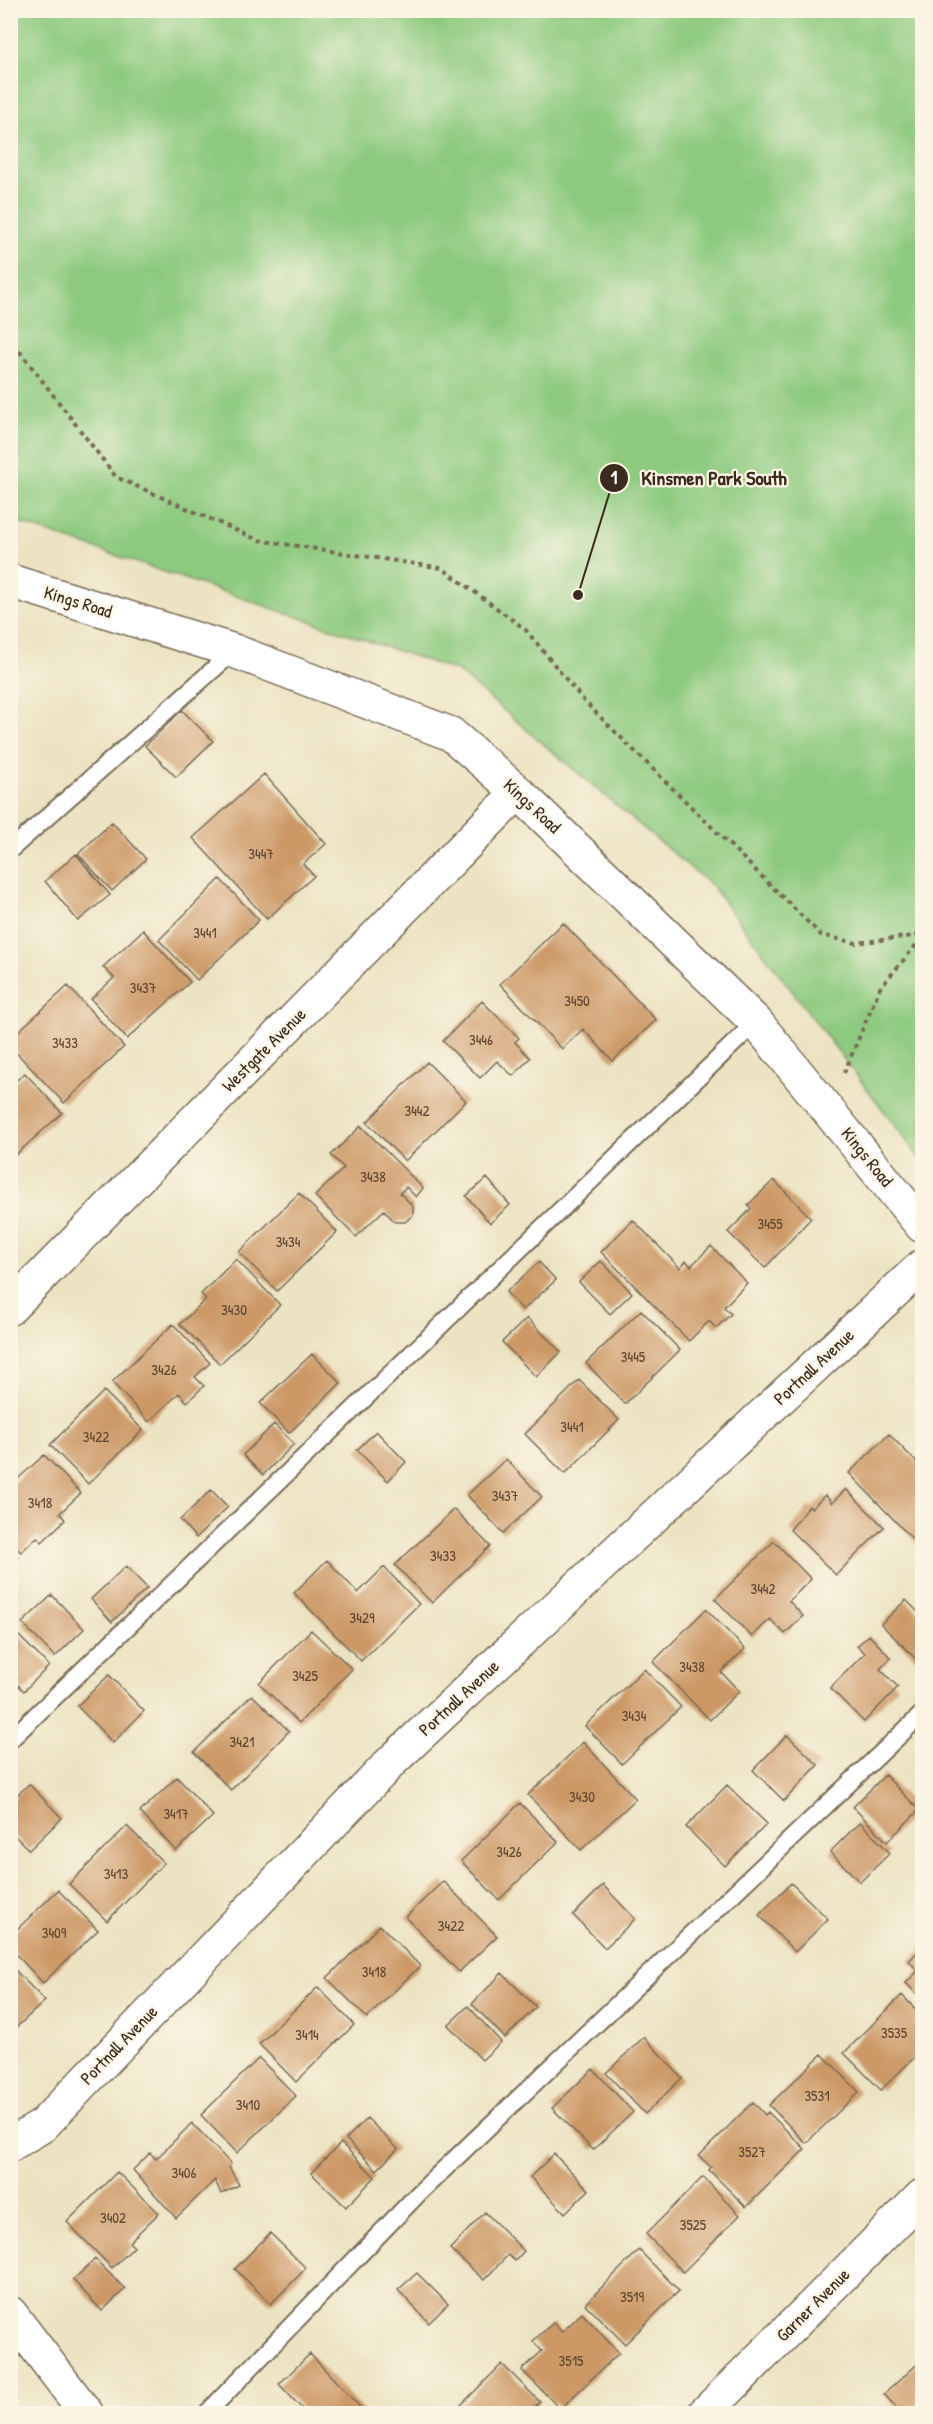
<svg xmlns="http://www.w3.org/2000/svg" width="933" height="2424" font-family="'Patrick Hand',sans-serif">
<style>
.green{fill:#8dca7f;stroke:#647a4e;stroke-width:1.5}
.building{fill:#c96}
.lines{fill:none;stroke-linecap:round;stroke-linejoin:round}
.service-casing{stroke:#796b57;stroke-width:20}
.minor-casing{stroke:#796b57;stroke-width:36}
.tertiary-casing{stroke:#796b57;stroke-width:36}
.path{stroke:#796b57;stroke-width:4;stroke-dasharray:4.5 4.5;stroke-linecap:butt}
.service{stroke:#fff;stroke-width:16}
.minor{stroke:#fff;stroke-width:33}
.tertiary{stroke:#fff;stroke-width:33}
.labels{text-anchor:middle;stroke-width:4.5;stroke-linejoin:round;paint-order:stroke}
.number-label{font-size:15px;fill:#5f4630}
.street-label{font-size:18px;fill:#3b2a1e;stroke:#fcf5e5}
.leader{fill:none;stroke:#3b2a1e;stroke-width:2}
.callout-dot{fill:#3b2a1e;stroke:#fcf5e5;stroke-width:2}
.mark-label{font-size:18px;text-anchor:middle;font-weight:bold;fill:#fff}
.callout-label{font-size:20px;text-anchor:middle;font-weight:bold;fill:#3b2a1e;stroke:#fcf5e5;stroke-width:4.5;stroke-linejoin:round;paint-order:stroke}
</style>
<rect width="100%" height="100%" fill="#fcf5e5"/>
<filter id="ink" filterUnits="userSpaceOnUse"><feTurbulence type="fractalNoise" baseFrequency=".0167" numOctaves="2"/><feDisplacementMap in="SourceGraphic" scale="12" xChannelSelector="R" yChannelSelector="G"/><feConvolveMatrix kernelMatrix="1 2 1 2 8 2 1 2 1" color-interpolation-filters="sRGB"/></filter>
<filter id="wash" filterUnits="userSpaceOnUse"><feTurbulence type="fractalNoise" baseFrequency=".008" numOctaves="4" result="noise"/><feDisplacementMap in="SourceGraphic" scale="24" xChannelSelector="R" yChannelSelector="G"/><feGaussianBlur stdDeviation="1.35" result="paint"/><feColorMatrix in="noise" values="0 0 0 0 0 0 0 0 0 0 0 0 0 0 0 0 0 1.4 0 .05"/><feComposite in="paint" operator="in"/></filter>
<g filter="url(#wash)">
<rect width="100%" height="100%" fill="#ece3c2"/>
<path class="green" d="M11,10L922,11V1161L712,886L457,671L11,520Z"/>
<g id="blocks">
<path class="building" d="M182,710L213,741L176,777L145,746Z
M264,774L326,844L303,864L314,876L267,919L193,838Z
M112,822L146,859L112,891L78,854Z
M76,854L110,895L78,921L45,881Z
M220,879L259,920L197,980L159,940Z
M563,923L656,1020L613,1061L583,1029L562,1049L500,984Z
M143,930L190,982L127,1039L91,999L114,978L103,967Z
M68,986L124,1047L64,1103L10,1046V1039Z
M482,1001L519,1038L515,1042L530,1058L513,1076L497,1061L480,1078L443,1041Z
M427,1062L466,1101L405,1161L367,1122Z
M25,1073L62,1113L10,1160V1086Z
M361,1126L423,1188L416,1197L406,1187L400,1193L413,1206V1215L405,1222H395L384,1210L356,1237L315,1196L344,1168L331,1155Z
M487,1178L510,1205L490,1223L466,1196Z
M774,1180L811,1218L765,1268L728,1232L751,1209L748,1205Z
M299,1193L337,1232L277,1291L239,1252Z
M633,1220L680,1268L686,1261L691,1266L711,1246L747,1283L724,1307L731,1314L716,1328L709,1321L689,1341L601,1252Z
M236,1259L280,1305L220,1364L180,1324L206,1299L201,1294Z
M601,1261L632,1293L610,1314L579,1282Z
M539,1262L556,1280L523,1310L506,1292Z
M641,1310L680,1350L625,1404L586,1363Z
M527,1318L561,1352L536,1377L502,1342Z
M173,1324L210,1363L195,1377L204,1386L187,1402L179,1393L149,1422L112,1382Z
M312,1354L341,1383L289,1433L260,1403Z
M579,1380L619,1420L565,1474L525,1434Z
M104,1391L143,1430L88,1484L50,1445Z
M274,1424L294,1444L263,1475L243,1455Z
M376,1431L406,1462L388,1481L357,1450Z
M889,1434L922,1468V1549L849,1473Z
M44,1455L81,1493L60,1513L65,1520L42,1542L37,1537L21,1552L10,1542V1486Z
M506,1459L542,1497L503,1533L467,1495Z
M846,1489L884,1527L836,1575L790,1530L809,1506L812,1508L825,1495L832,1503Z
M211,1490L228,1507L196,1538L180,1520Z
M454,1509L490,1546L432,1603L395,1565Z
M774,1541L811,1579L789,1601L803,1616L785,1634L770,1619L752,1637L715,1599Z
M10,1549L18,1557L10,1565Z
M327,1560L358,1593L384,1567L419,1604L361,1661L294,1593Z
M126,1566L147,1588L112,1622L91,1599Z
M52,1595L84,1629L55,1657L22,1623Z
M906,1600L922,1616V1665L881,1624Z
M706,1609L745,1649L721,1672L739,1691L710,1720L653,1662Z
M311,1630L352,1669L299,1723L259,1683Z
M14,1631L49,1666L24,1691L10,1677V1635Z
M869,1635L891,1658L880,1669L898,1687L864,1722L830,1688L865,1653L857,1646Z
M644,1669L681,1707L622,1764L585,1726Z
M109,1675L144,1711L113,1743L77,1706Z
M252,1695L289,1731L231,1790L194,1752Z
M787,1735L818,1765L784,1801L753,1770Z
M583,1742L636,1799L581,1850L528,1795Z
M885,1775L919,1810L887,1842L853,1807Z
M177,1777L213,1816L176,1851L140,1812Z
M29,1784L62,1818L29,1850L10,1831V1802Z
M727,1785L767,1824L725,1866L686,1827Z
M520,1803L558,1842L499,1900L461,1861Z
M860,1822L890,1853L860,1882L830,1852Z
M127,1826L164,1863L107,1921L69,1884Z
M443,1881L497,1936L459,1972L406,1917Z
M791,1883L828,1919L795,1952L759,1915Z
M603,1885L635,1919L605,1948L573,1915Z
M58,1890L98,1930L43,1983L10,1948V1936Z
M380,1925L420,1966L367,2018L327,1978Z
M922,1947V1999L906,1983L918,1971L909,1961Z
M10,1965L45,2001L10,2033Z
M502,1973L536,2007L505,2038L472,2004Z
M318,1987L354,2025L296,2082L259,2044Z
M902,1995L922,2016V2050L881,2090L844,2053Z
M468,2006L501,2042L482,2060L448,2025Z
M644,2037L682,2078L645,2114L606,2073Z
M822,2054L859,2092L806,2143L769,2105Z
M259,2058L296,2096L237,2153L201,2115Z
M593,2069L633,2112L593,2150L552,2108Z
M753,2102L765,2115L768,2112L805,2149L746,2207L709,2170L711,2167L699,2156Z
M367,2118L398,2149L377,2170L346,2139Z
M192,2123L231,2164L229,2167L239,2185L221,2194L215,2180L176,2218L133,2170L150,2153L156,2159Z
M341,2143L375,2177L346,2207L311,2173Z
M554,2154L589,2190L565,2213L530,2177Z
M117,2172L159,2213L129,2242L134,2247L112,2268L67,2222Z
M703,2177L740,2215L683,2272L646,2234Z
M485,2212L524,2251L515,2261L508,2255L484,2280L450,2249Z
M270,2233L306,2268L271,2304L235,2269Z
M639,2250L679,2291L625,2344L585,2304Z
M95,2259L125,2289L102,2311L73,2280Z
M417,2273L448,2304L429,2323L398,2290Z
M582,2313L619,2353L560,2409L522,2370L542,2351L533,2341L553,2323L562,2332Z
M310,2354L363,2410L359,2414H307L279,2384Z
M922,2360V2414H902L884,2394Z
M502,2364L540,2402L527,2414H452Z"/>
</g>
</g>
<g filter="url(#ink)">
<use href="#blocks" fill-opacity="0" stroke="#796b57" stroke-width="1.5"/>
<g class="lines">
<g class="service-casing">
<path id="service" d="M10,850L234,651
M10,1740L756,1022
M206,2414L419,2193L922,1714"/>
</g>
<g class="minor-casing">
<path id="minor" d="M10,581L234,651L451,734L518,792L756,1022L922,1226
M10,1308L518,792
M10,2145L42,2126L393,1760L922,1266
M704,2414L922,2196"/>
</g>
<g class="tertiary-casing">
<path id="tertiary" d="M10,2313L87,2414"/>
</g>
<path class="path" d="M10,349L21,353L116,477L258,540L442,568L525,629L584,701L821,935L856,943L922,935
M844,1073L880,988L922,938"/>
<use href="#service" class="service"/>
<use href="#minor" class="minor"/>
<use href="#tertiary" class="tertiary"/>
</g>
</g>
<g class="labels">
<g class="number-label">
<text x="261" y="859">3447</text>
<text x="205" y="938">3441</text>
<text x="143" y="993">3437</text>
<text x="577" y="1006">3450</text>
<text x="481" y="1045">3446</text>
<text x="65" y="1048">3433</text>
<text x="417" y="1116">3442</text>
<text x="373" y="1182">3438</text>
<text x="770" y="1229">3455</text>
<text x="288" y="1247">3434</text>
<text x="234" y="1315">3430</text>
<text x="633" y="1362">3445</text>
<text x="164" y="1375">3426</text>
<text x="572" y="1432">3441</text>
<text x="96" y="1442">3422</text>
<text x="505" y="1501">3437</text>
<text x="40" y="1508">3418</text>
<text x="443" y="1561">3433</text>
<text x="763" y="1594">3442</text>
<text x="362" y="1623">3429</text>
<text x="692" y="1672">3438</text>
<text x="305" y="1681">3425</text>
<text x="634" y="1721">3434</text>
<text x="242" y="1747">3421</text>
<text x="582" y="1802">3430</text>
<text x="176" y="1819">3417</text>
<text x="509" y="1857">3426</text>
<text x="116" y="1879">3413</text>
<text x="451" y="1931">3422</text>
<text x="54" y="1938">3409</text>
<text x="374" y="1977">3418</text>
<text x="894" y="2038">3535</text>
<text x="307" y="2040">3414</text>
<text x="817" y="2101">3531</text>
<text x="248" y="2110">3410</text>
<text x="752" y="2157">3527</text>
<text x="184" y="2178">3406</text>
<text x="113" y="2223">3402</text>
<text x="693" y="2230">3525</text>
<text x="632" y="2302">3519</text>
<text x="571" y="2366">3515</text>
</g>
<g class="street-label">
<text transform="translate(78 602) rotate(17)" y="6">Kings Road</text>
<text transform="translate(532 806) rotate(43)" y="6">Kings Road</text>
<text transform="translate(264 1050) rotate(-45)" y="6">Westgate Avenue</text>
<text transform="translate(867 1157) rotate(51)" y="6">Kings Road</text>
<text transform="translate(814 1367) rotate(-43)" y="6">Portnall Avenue</text>
<text transform="translate(459 1698) rotate(-43)" y="6">Portnall Avenue</text>
<text transform="translate(119 2045) rotate(-46)" y="6">Portnall Avenue</text>
<text transform="translate(813 2305) rotate(-45)" y="6">Garner Avenue</text>
</g>
</g>
<path class="leader" d="M578 595L614 478"/>
<g class="callout-dot">
<circle cx="578" cy="595" r="6"/>
<circle cx="614" cy="478" r="15"/>
</g>
<g class="mark-label">
<text x="614" y="484">1</text>
</g>
<g class="callout-label">
<text x="714" y="485">Kinsmen Park South</text>
</g>
<rect width="933" height="2424" fill="none" stroke="#fcf5e5" stroke-width="36"/>
</svg>
